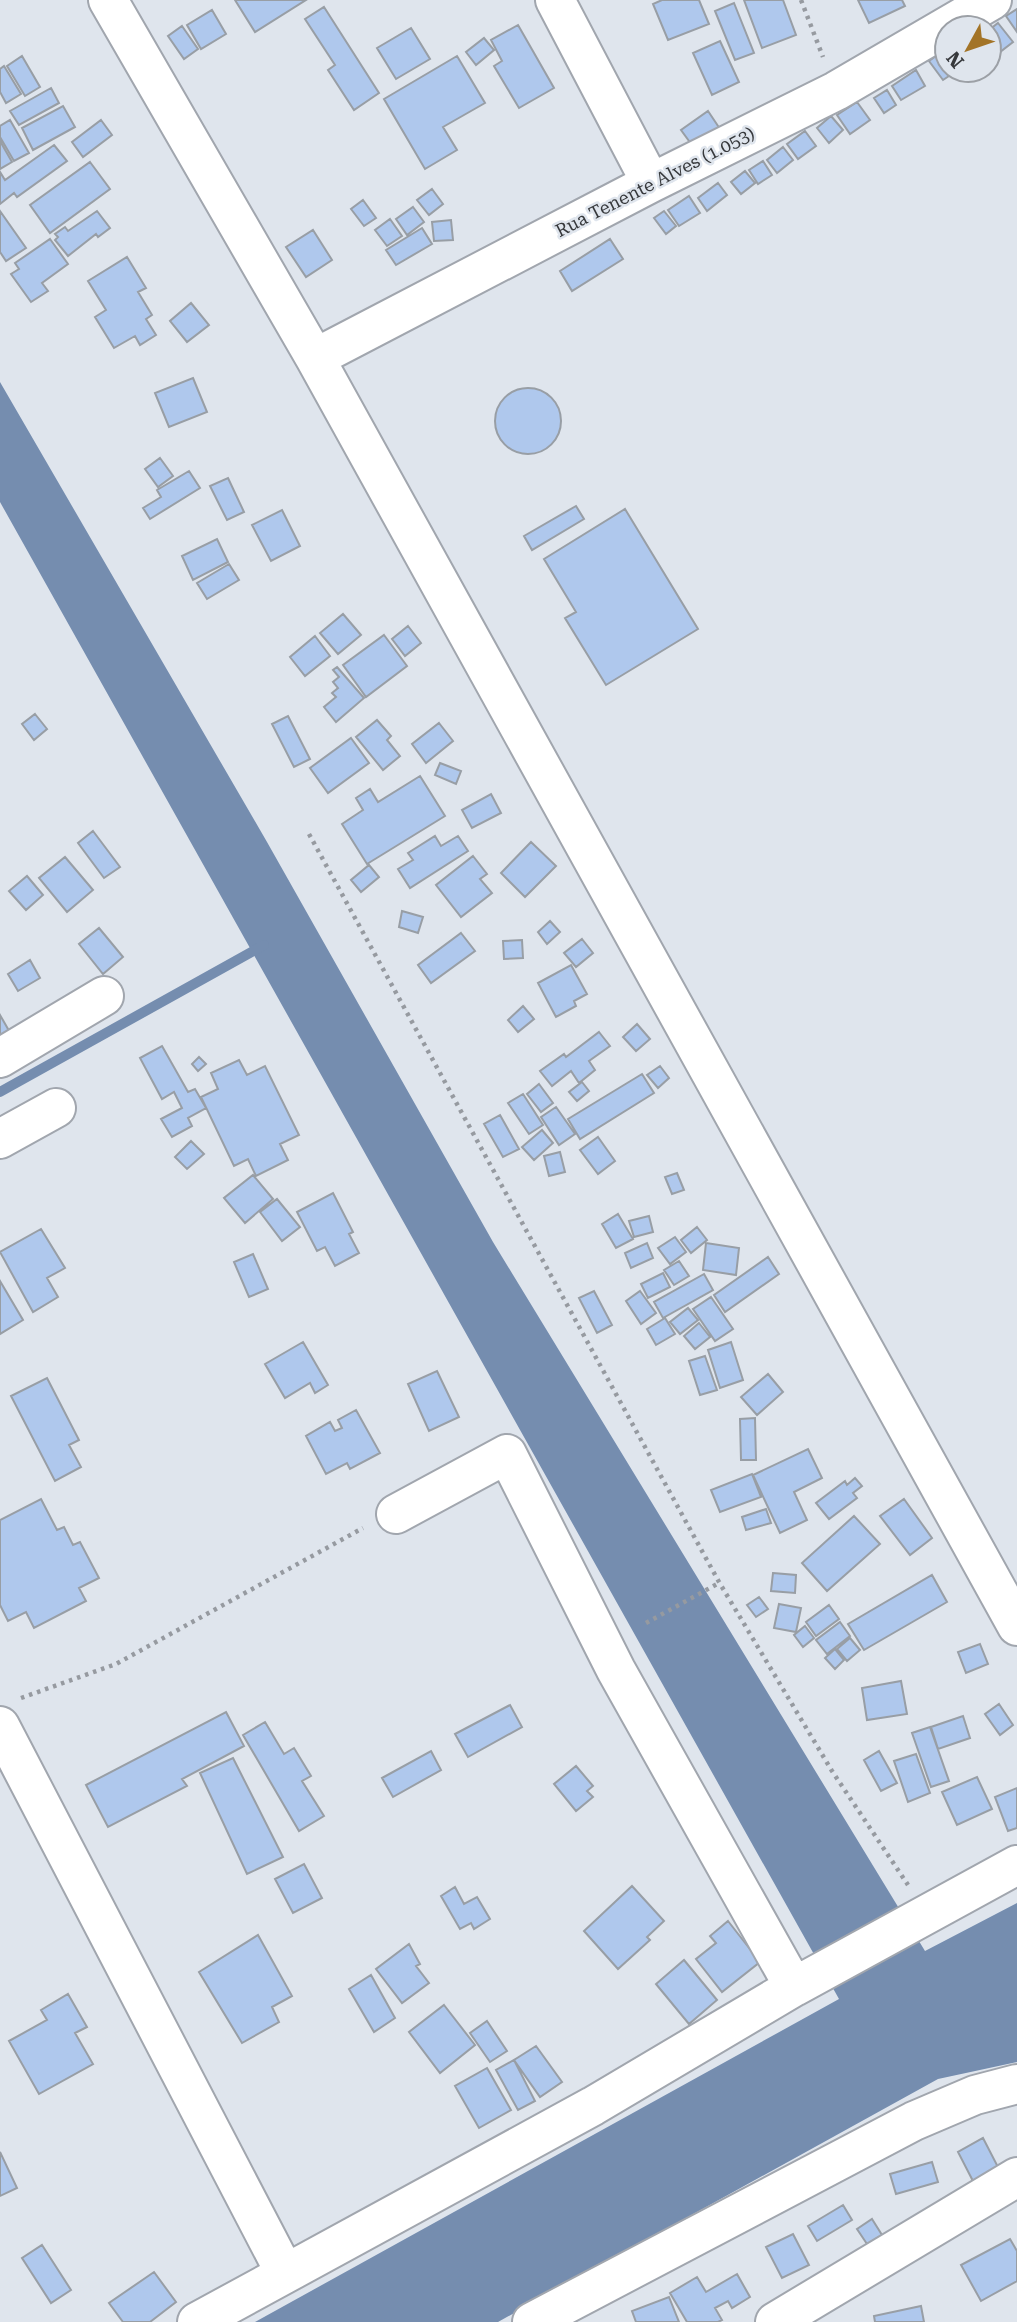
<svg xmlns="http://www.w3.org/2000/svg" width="1017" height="2322" font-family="'Roboto Serif',serif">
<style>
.water{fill:#758daf}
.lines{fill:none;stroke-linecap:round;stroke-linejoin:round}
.stream{stroke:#758daf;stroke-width:10}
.building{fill:#afc8ed;stroke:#989ea5;stroke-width:2}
.street-casing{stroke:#a1a6ae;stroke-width:42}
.path{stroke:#969aa0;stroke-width:4.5;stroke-dasharray:3.5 5;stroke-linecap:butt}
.street{stroke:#fff;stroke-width:38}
.labels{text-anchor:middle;stroke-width:5;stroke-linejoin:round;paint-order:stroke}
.street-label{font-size:18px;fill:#37393c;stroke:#dfe5ed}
</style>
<rect width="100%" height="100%" fill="#dfe5ed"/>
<path class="water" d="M0,382L267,842L493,1242L925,1951L1017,1903V2062L938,2079L498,2322H255L839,1999L0,502Z"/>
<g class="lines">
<path class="stream" d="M0,1092L264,945"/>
</g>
<path class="building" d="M235,0H306L255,32Z
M662,0H699L709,24L668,40L653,4Z
M744,0H783L796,35L762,48Z
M858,0H902L905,6L869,23Z
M734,3L754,53L735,60L715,11Z
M324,7L379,93L354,110L328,70L335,65L305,19Z
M1017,9V32L1006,16Z
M212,10L226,34L201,49L187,25Z
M998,23L1013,42L991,59L989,30Z
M518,25L554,88L519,108L494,66L502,61L491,40Z
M182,26L198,49L184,59L168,36Z
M411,28L430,59L396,79L377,48Z
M484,38L494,50L476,65L466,52Z
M720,41L739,82L712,95L693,53Z
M947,48V70H958L943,80L929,61Z
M22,56L40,87L25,96L7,66Z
M457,56L485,103L443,127L457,150L425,169L384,99Z
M4,66L21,94L6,103L0,92V69Z
M916,70L925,86L901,100L892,86Z
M51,88L59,103L19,125L10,111Z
M887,90L896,105L884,113L874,98Z
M857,102L870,120L850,134L837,115Z
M63,106L75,127L33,150L22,128Z
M708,111L726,138L700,156L681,130Z
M831,116L843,130L829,143L817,128Z
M10,120L29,153L14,161L0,137V126Z
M101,120L112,135L83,157L72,142Z
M805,131L816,146L798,159L787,144Z
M0,141L12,162L0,169Z
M54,145L67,161L17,197L14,193L0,204V172L5,180Z
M783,147L793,160L777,173L767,160Z
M763,161L772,175L758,184L749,170Z
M90,162L110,189L50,233L30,205Z
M745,171L755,183L741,194L731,182Z
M718,183L727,195L707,211L698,198Z
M432,189L443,204L429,215L417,200Z
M689,196L700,213L679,226L668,210Z
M363,200L376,218L364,226L351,209Z
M413,207L424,222L407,235L396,219Z
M0,211L26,248L6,261L0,252Z
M97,211L110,228L98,237L96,234L68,256L55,240L58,237L55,234L65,227L68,231Z
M664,211L676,226L666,234L654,218Z
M390,219L402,236L387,246L375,230Z
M451,220L453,240L434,241L432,222Z
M422,228L432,244L396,265L386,250Z
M313,230L332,260L306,277L286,247Z
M50,239L68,264L42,283L48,291L31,302L11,274L19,269L15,263Z
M610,239L623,259L572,291L560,271Z
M127,257L146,288L138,292L152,315L146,319L156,335L140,345L135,336L114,348L95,317L106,310L88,281Z
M191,303L209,325L187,342L170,321Z
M193,378L207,412L169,427L155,393Z
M495 421a33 33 0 1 1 66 0a33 33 0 1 1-66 0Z
M160,458L173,476L158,487L145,469Z
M189,471L200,488L150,519L143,508L161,497L157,490Z
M228,478L244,512L227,520L210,486Z
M576,506L584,519L532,550L524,536Z
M625,509L698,629L606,685L565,618L576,612L544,559Z
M282,510L300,546L271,561L252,525Z
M217,539L228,562L193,580L182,556Z
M229,564L239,580L207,599L197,583Z
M343,614L361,635L338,654L320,633Z
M408,626L421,643L405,656L392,639Z
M384,635L407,666L366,697L343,665Z
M315,636L330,656L305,676L290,657Z
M337,667L364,698L336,722L324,707L336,697L332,693L338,688L333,682L339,677L333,670Z
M35,714L47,729L34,740L22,724Z
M288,716L310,759L294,767L272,724Z
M377,720L391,736L387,740L400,756L383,770L356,737Z
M439,723L453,741L426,763L412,744Z
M351,738L369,763L328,793L310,768Z
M440,763L461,771L456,784L435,775Z
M420,776L445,816L367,864L342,824L363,810L356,798L370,789L378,802Z
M491,794L501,813L472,828L462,810Z
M93,831L120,867L104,878L78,843Z
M435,836L441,846L458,836L468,851L410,888L398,869L413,860L408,853Z
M531,842L556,866L525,897L501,873Z
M473,856L487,874L480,879L492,893L461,917L436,885Z
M65,857L93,890L67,912L39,878Z
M369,865L379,877L361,892L351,880Z
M27,876L43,895L26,910L9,891Z
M402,911L423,917L418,933L399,927Z
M550,921L560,932L547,944L538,932Z
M99,928L123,957L103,974L79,944Z
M461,933L475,951L431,983L418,965Z
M582,939L593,953L576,967L564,953Z
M522,940L523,958L504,959L503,941Z
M30,960L40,978L18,991L8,974Z
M571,965L587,994L574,1001L576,1006L556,1017L538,983Z
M523,1006L534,1019L518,1032L508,1020Z
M0,1015L12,1036L0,1043Z
M637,1024L650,1039L636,1051L623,1037Z
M599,1032L610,1046L589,1061L595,1070L579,1083L571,1071L552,1086L540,1071L564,1054L566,1057Z
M162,1046L188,1092L195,1089L206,1108L188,1118L192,1126L172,1137L161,1119L182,1108L174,1092L162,1099L140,1058Z
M199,1057L206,1064L198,1071L192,1064Z
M239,1060L247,1075L265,1066L299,1135L280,1144L288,1160L256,1176L248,1159L234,1166L201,1097L218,1089L211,1073Z
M660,1066L669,1078L658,1088L647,1075Z
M642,1074L654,1093L580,1139L568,1119Z
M582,1082L589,1091L577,1101L569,1092Z
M539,1084L553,1103L541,1112L527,1094Z
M523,1094L543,1125L529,1134L508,1103Z
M556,1107L575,1134L559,1145L541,1117Z
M500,1115L519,1149L503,1157L484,1124Z
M542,1130L553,1143L534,1160L522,1147Z
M598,1137L615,1161L598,1174L580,1150Z
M191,1141L204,1154L187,1169L175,1157Z
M560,1152L565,1172L549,1176L544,1156Z
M677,1173L684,1190L672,1194L665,1177Z
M253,1175L273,1199L245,1223L224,1198Z
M333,1193L353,1232L349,1234L359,1253L335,1266L325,1247L317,1251L297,1212Z
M277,1199L300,1227L282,1241L260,1212Z
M618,1214L633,1239L616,1248L602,1224Z
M649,1216L653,1232L634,1237L629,1221Z
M697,1227L707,1240L691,1253L681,1240Z
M41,1229L65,1268L47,1278L58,1297L33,1312L0,1252Z
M675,1237L686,1252L670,1264L658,1248Z
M647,1243L653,1258L631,1268L625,1253Z
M706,1243L739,1248L736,1275L703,1270Z
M253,1254L268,1289L249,1297L234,1262Z
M768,1257L779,1274L725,1312L714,1295Z
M679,1261L689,1276L674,1285L664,1270Z
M663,1273L670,1287L648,1298L641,1284Z
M704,1274L713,1290L663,1318L654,1302Z
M0,1281L23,1320L0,1334Z
M594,1291L612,1325L597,1333L579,1298Z
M640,1291L656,1313L641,1324L626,1301Z
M711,1297L733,1329L715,1341L693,1309Z
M688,1308L698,1320L680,1334L670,1322Z
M665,1318L675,1334L656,1345L647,1329Z
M699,1323L710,1337L695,1349L684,1336Z
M303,1342L328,1385L315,1393L310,1383L285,1398L265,1364Z
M731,1342L743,1380L720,1388L708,1350Z
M705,1356L717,1390L700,1395L689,1361Z
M437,1371L459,1417L429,1431L408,1384Z
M768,1374L783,1392L757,1415L741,1397Z
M47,1378L79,1440L69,1445L81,1467L55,1481L11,1396Z
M356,1410L380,1453L350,1469L347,1463L326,1474L306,1436L330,1422L335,1431L342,1428L338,1420Z
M755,1418L756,1460H741L740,1419Z
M808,1449L822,1478L794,1492L807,1520L780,1533L753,1475Z
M752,1474L761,1497L720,1512L711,1490Z
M855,1478L862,1486L853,1493L857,1498L829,1519L816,1503L845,1481L847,1485Z
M41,1499L57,1530L64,1527L73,1545L80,1542L99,1578L79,1588L86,1601L34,1628L26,1612L8,1621L0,1605V1520Z
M904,1499L932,1538L910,1555L880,1516Z
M766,1509L771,1523L746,1530L742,1517Z
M854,1516L880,1544L827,1591L802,1563Z
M773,1573L796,1575L795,1593L771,1591Z
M932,1575L947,1602L864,1650L848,1624Z
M759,1597L768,1609L756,1617L747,1605Z
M779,1604L801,1608L796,1632L774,1628Z
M829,1605L839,1619L816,1636L806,1622Z
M840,1622L850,1636L827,1654L816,1640Z
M805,1626L814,1638L803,1647L794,1635Z
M850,1638L860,1650L847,1661L837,1649Z
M980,1644L988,1664L966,1673L958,1652Z
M835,1649L844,1660L835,1669L825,1658Z
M901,1681L907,1714L867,1720L862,1688Z
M999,1704L1013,1725L1000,1735L985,1714Z
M510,1705L522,1727L468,1757L455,1734Z
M226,1712L244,1746L182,1779L187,1786L108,1827L86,1785Z
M963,1716L970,1738L938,1749L931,1727Z
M265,1722L284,1754L294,1748L311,1776L302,1781L324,1816L299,1831L243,1735Z
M930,1727L949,1781L931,1787L912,1733Z
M431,1751L441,1770L393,1797L382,1778Z
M879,1751L897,1783L881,1791L864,1760Z
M916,1754L930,1793L908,1802L894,1761Z
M233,1758L283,1857L247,1874L200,1773Z
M576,1766L593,1786L587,1791L593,1797L576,1811L554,1784Z
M977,1777L992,1809L957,1825L942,1792Z
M1017,1788V1828L1008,1831L995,1797Z
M304,1864L322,1898L293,1913L275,1879Z
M632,1886L664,1921L647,1937L650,1940L618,1969L584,1931Z
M455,1887L464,1904L477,1897L490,1919L474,1929L471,1923L460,1929L441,1896Z
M728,1921L760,1962L722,1992L696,1959L716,1943L710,1936Z
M258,1935L292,1996L272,2007L279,2022L242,2043L199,1972Z
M409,1944L420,1964L416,1966L429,1983L402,2003L376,1969Z
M684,1960L717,2000L689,2024L656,1984Z
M371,1975L395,2018L374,2032L349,1989Z
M68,1994L87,2027L75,2033L93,2064L39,2094L9,2041L47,2020L41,2010Z
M444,2005L475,2045L440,2073L409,2032Z
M487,2021L507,2051L490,2062L470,2033Z
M536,2046L562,2082L540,2097L514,2060Z
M514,2060L535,2101L518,2110L496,2070Z
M487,2068L511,2110L479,2128L455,2086Z
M983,2138L999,2169L974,2183L958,2152Z
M0,2152L17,2188L0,2196Z
M932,2162L938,2182L896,2194L890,2174Z
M843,2205L852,2220L817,2241L808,2226Z
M872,2219L882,2235L867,2244L857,2229Z
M793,2234L809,2265L782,2278L766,2247Z
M1010,2239L1017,2251V2281L981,2301L961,2265Z
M42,2245L71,2290L51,2303L22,2258Z
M154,2272L176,2302L150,2322H123L109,2303Z
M737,2274L750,2297L732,2308L728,2301L715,2308L722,2320L718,2322H687L670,2293L697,2277L706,2292Z
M669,2297L679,2322H636L632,2311Z
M921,2306L924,2322H875L874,2316Z"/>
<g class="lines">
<g class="street-casing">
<path id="street" d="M108,0L315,358L1017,1626
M555,0L651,183
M315,358L651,183L836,91L992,0
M0,1058L104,996
M0,1139L56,1108
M396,1514L507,1454L616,1670L794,1987
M0,1726L285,2273
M197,2322L593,2106L794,1987L1017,1865
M532,2322L914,2121L975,2095L1017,2084
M775,2322L1017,2177"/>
</g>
<path class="path" d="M801,0L823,57
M309,834L719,1582L832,1771L908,1885
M646,1623L719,1583
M21,1698L116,1664L363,1528"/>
<use href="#street" class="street"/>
</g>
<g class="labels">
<g class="street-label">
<text transform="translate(655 182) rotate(-27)" y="6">Rua Tenente Alves (1.053)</text>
</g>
</g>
<g transform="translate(968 49) rotate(230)"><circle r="33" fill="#dfe5ed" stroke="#9ca0a6" stroke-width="2"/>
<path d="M0-5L12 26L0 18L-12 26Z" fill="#a37427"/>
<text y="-10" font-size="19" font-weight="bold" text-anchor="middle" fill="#37393c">N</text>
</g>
</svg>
